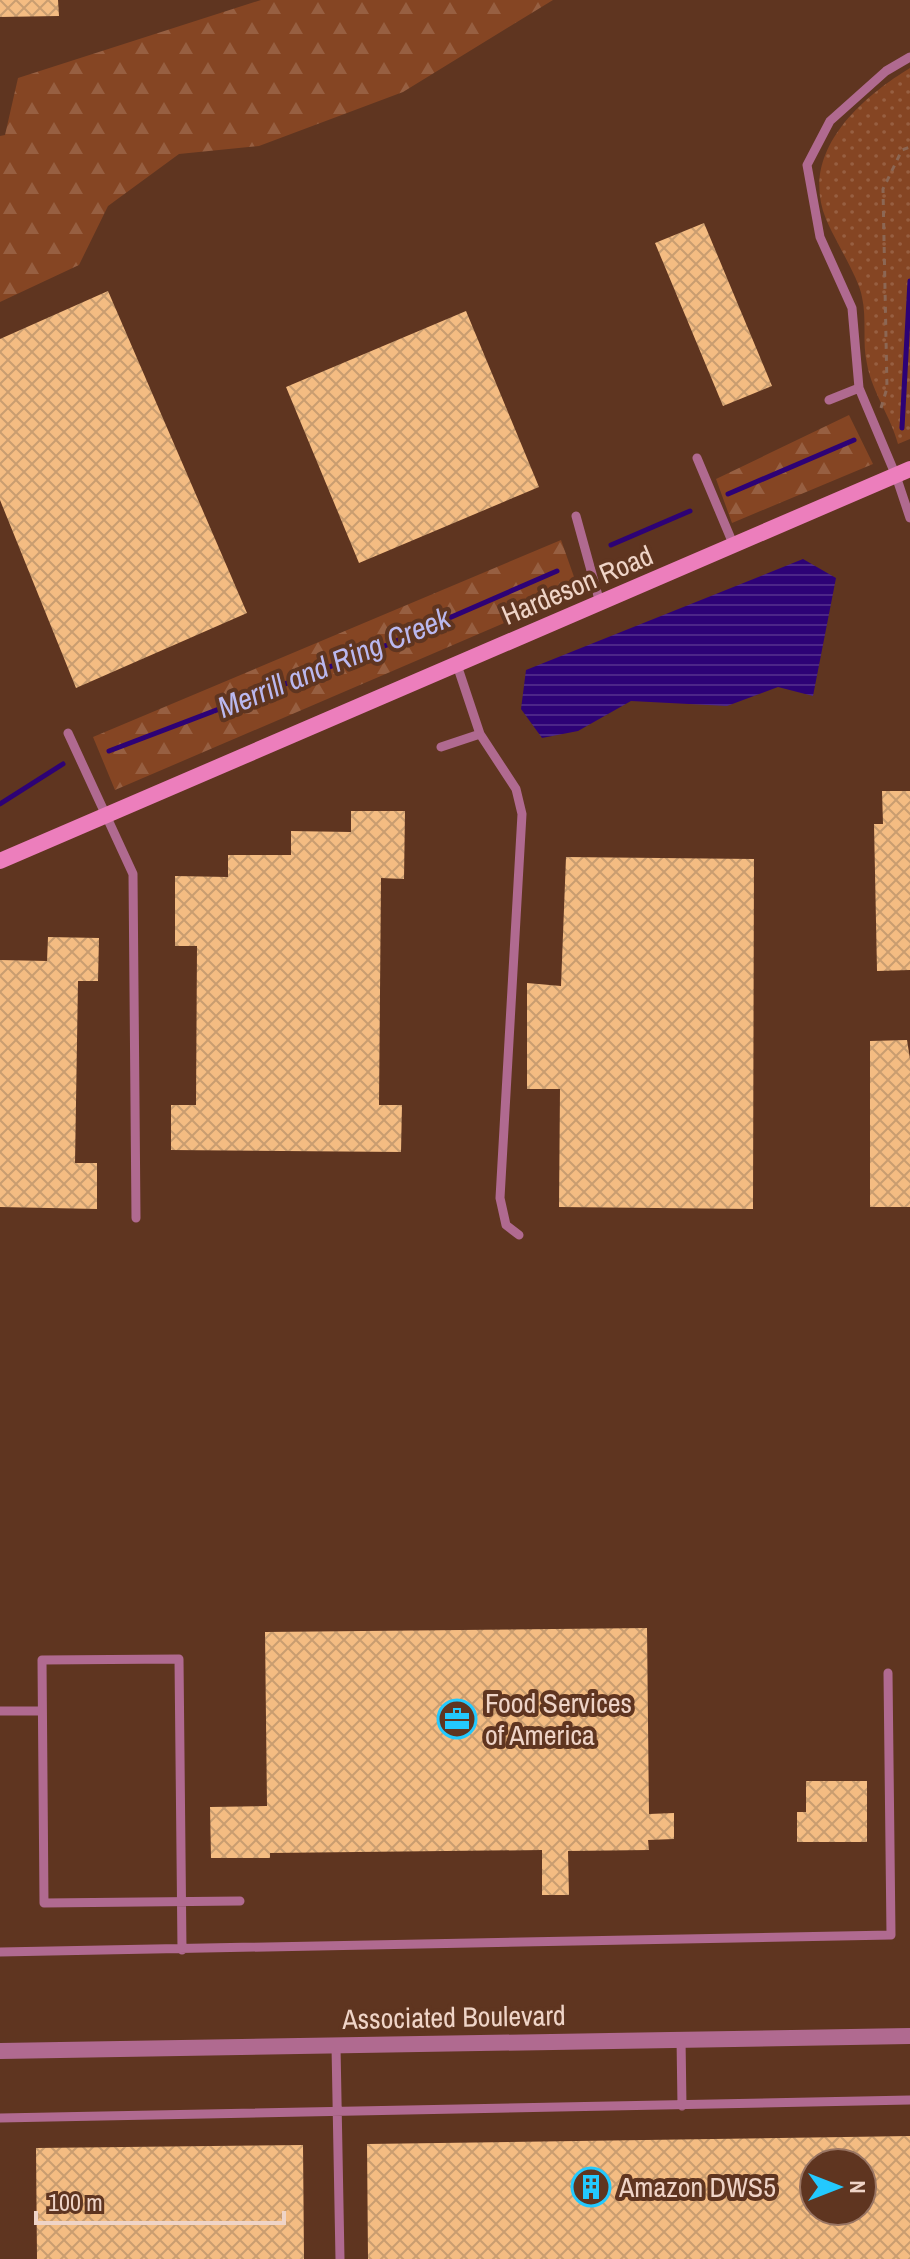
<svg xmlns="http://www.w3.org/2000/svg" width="910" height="2259" font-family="'Archivo Narrow',sans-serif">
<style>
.forest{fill:url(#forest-firs)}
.park{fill:url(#park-dots)}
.water{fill:url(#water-rules)}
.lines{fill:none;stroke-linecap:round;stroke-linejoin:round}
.stream{stroke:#2d0276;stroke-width:5}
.building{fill:url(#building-cross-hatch);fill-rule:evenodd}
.path{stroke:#8c6754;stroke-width:3;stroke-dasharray:6 6;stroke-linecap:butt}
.lane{stroke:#b06a90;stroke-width:9}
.street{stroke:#b06a90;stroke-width:16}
.secondary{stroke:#ec7ebc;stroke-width:16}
.labels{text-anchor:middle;stroke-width:8;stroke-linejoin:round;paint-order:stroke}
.street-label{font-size:28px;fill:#efd4c7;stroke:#5f3520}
.poi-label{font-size:28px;fill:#efd4c7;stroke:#5f3520;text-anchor:start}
.water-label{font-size:30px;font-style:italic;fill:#bab8ef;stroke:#5f3520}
</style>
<defs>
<pattern id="forest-firs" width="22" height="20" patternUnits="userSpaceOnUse" patternTransform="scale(2)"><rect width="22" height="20" fill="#854523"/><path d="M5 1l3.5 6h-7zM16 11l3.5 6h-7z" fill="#975f41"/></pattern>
<pattern id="park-dots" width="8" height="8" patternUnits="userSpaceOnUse" patternTransform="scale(2)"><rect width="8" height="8" fill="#854523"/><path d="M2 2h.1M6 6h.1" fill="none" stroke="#975f41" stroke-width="1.8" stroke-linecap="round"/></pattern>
<pattern id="water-rules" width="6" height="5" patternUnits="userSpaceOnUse" patternTransform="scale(2)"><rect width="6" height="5" fill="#2d0276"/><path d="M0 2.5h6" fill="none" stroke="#4c2688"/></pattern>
<pattern id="building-cross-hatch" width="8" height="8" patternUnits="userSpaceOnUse" patternTransform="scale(2)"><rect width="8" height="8" fill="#f4bc82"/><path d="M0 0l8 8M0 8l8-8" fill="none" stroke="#c99d70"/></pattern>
</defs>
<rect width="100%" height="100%" fill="#5f3520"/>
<path class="forest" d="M261,0H553L403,92L259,146L179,154L108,206L79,265L0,302V136L5,135L18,78Z
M849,415L873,464L732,523L716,479Z
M561,540L579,591L115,790L93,737Z"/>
<path class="park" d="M910,68V439L898,444C891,417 872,392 867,364C862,343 867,319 862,297C859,278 835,241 826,219C799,153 859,99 910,68Z"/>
<path class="water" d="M803,559L836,578L813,696L778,687L727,706L631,701L578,731L542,738L521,709L526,670Z"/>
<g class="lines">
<path class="stream" d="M902,428L910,281
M728,494L854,440
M611,545L690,511
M109,751L387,645L557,571
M0,804L63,764"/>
</g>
<path class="building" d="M0,0H58L59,16L0,17Z
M704,223L772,386L723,406L655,243Z
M108,291L247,613L76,688L0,500V339Z
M466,311L539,487L359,563L286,387Z
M882,791H910V970L877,971L874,824H883Z
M351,811H405L404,879L381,878L379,1105H402L401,1152L171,1150V1105H196L197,946H175V876L228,877V855H291V831L351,832Z
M566,857L754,859L753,1209L559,1207L560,1089H527V983L561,986Z
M48,937L99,938L98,981H78L75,1163H97V1209L0,1207V960L47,961Z
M907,1040L910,1059V1207H870V1041Z
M647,1628L649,1814L674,1813V1839L648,1840L649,1850L568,1851L569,1895H542V1850L270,1853V1858H211L210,1807L267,1806L265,1632Z
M806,1781H867V1842H797V1812H806Z
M910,2136V2259H368L367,2144ZM814,2163H862V2211H814Z
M303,2145L304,2259H37L36,2148Z"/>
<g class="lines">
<path class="path" d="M881,408L887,388L883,189L902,150L910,147"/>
<path class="lane" d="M910,57L886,71L830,121L807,165L820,237L852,308L859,388L896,476L910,518
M829,400L859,388
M697,458L734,546
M576,516L600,603
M457,665L480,734L516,789L522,814L500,1198L506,1225L519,1235
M68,733L133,874L136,1218
M441,747L480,734
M0,1711H42
M182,1950C181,1853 180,1756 179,1659L42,1660L44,1903L240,1901
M0,1952L891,1935L888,1673
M681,2038L682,2106
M336,2046L340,2259
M0,2118L910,2100"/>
<path class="street" d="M0,2051L910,2036"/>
<path class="secondary" d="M0,861L910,469"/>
</g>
<defs>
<g id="office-ring" transform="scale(2)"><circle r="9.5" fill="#5f3520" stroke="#23c9fe" stroke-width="1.5"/><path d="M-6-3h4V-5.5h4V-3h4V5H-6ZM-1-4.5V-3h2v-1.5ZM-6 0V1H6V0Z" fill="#23c9fe"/></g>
<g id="building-ring" transform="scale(2)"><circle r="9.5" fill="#5f3520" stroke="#23c9fe" stroke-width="1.5"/><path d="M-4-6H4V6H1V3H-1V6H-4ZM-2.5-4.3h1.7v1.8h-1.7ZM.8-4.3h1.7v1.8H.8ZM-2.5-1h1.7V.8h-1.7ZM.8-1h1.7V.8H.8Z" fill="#23c9fe"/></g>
</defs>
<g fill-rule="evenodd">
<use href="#office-ring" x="457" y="1719"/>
<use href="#building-ring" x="591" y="2187"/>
</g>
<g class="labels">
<g class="street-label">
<text transform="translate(577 585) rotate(-23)" y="10">Hardeson Road</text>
<text transform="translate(454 2017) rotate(-1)" y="10">Associated Boulevard</text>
</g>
<g class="poi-label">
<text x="485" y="1713">Food Services<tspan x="485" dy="32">of America</tspan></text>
<text x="619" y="2197">Amazon DWS5</text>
</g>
<g class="water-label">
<text transform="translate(334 663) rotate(-22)" y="10">Merrill and Ring Creek</text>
</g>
</g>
<g transform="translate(838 2187) rotate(90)"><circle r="38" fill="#5f3520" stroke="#997563" stroke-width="2"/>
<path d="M0-6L14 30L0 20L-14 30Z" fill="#23c9fe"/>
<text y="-12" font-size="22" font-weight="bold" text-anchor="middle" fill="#efd4c7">N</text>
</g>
<path d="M36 2211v12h248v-12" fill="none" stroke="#efd4c7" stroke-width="4"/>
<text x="48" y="2211" font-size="24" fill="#efd4c7" stroke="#5f3520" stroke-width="6" paint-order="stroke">100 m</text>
</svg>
